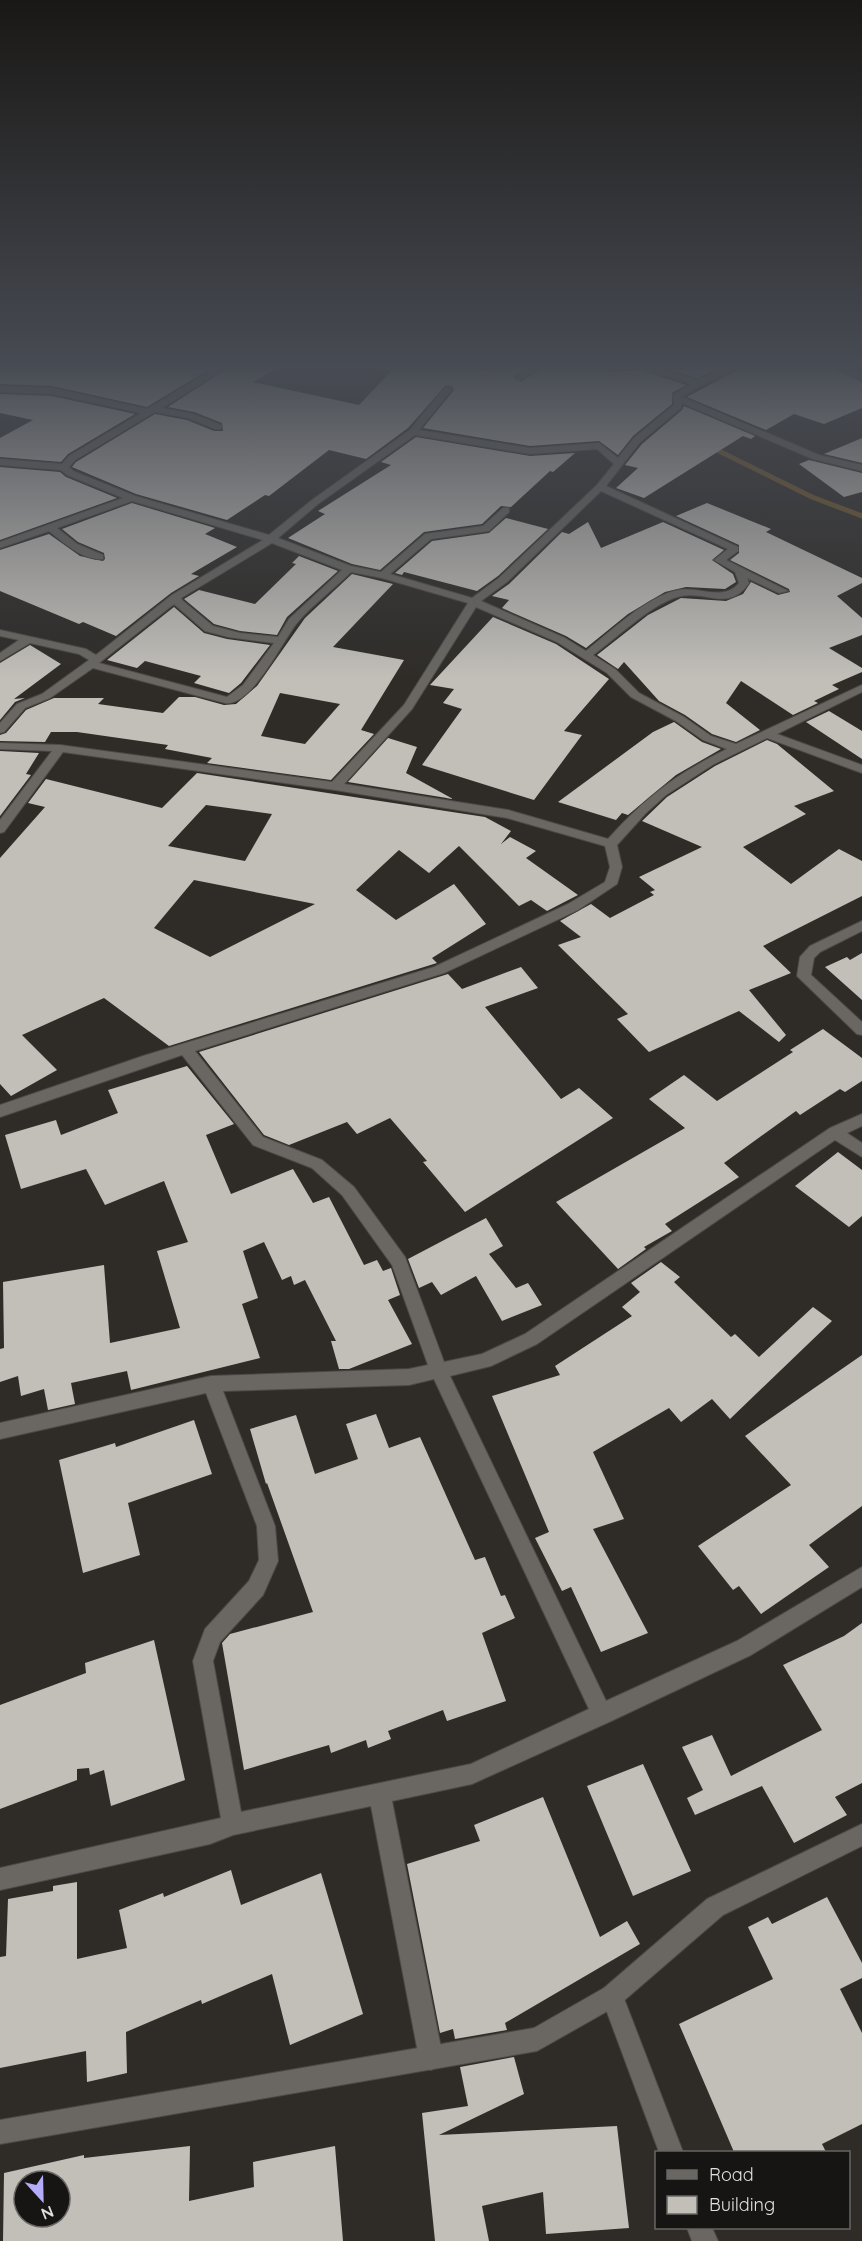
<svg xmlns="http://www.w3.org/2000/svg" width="862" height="2241" font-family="Quicksand,sans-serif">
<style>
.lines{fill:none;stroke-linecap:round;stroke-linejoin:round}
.stream{stroke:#75592a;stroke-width:5}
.building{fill:#c2bfb9;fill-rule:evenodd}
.street-casing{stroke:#4c4a46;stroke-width:2}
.secondary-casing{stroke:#4c4a46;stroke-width:2}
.street{fill:#6a6762;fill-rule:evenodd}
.secondary{fill:#6a6762;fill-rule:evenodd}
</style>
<rect width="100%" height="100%" fill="#2f2c28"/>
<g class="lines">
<path class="stream" d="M375,365L405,371
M709,446L812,497L862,516"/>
</g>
<path class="building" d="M0,365H216L147,407L52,386L0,384Z
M233,365H282L253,382L359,405L397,365H467L489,370L496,365H531L513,377L521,382L548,365H599L610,372L640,370L686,385L672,393V404L633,436L618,455L599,441L530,446L423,428L454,390L453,387L446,385L408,428L366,459L329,450L269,496L265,495L227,520L136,494L72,467L76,462L155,414L187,420L214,431H223L222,423L194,412L168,407Z
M655,365H726L697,378Z
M747,365H826L862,382V408L824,424L794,414L766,430L687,397Z
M0,394L52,396L135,414L68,454L61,462L0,457V438L33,420L0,413Z
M684,406L755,436L751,439L743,436L644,498L616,488L638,468L625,465L642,444L682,410Z
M416,437L530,456L575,453L553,472L550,471L511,507L501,506L482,524L424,532L380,570L352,564L288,538L325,514L318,511L391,465L381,462Z
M862,438V463L824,454Z
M809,460L862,473V492L844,497L799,464Z
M0,467L60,472L66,477L117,498L0,540Z
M132,503L215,528L205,534L237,547L191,574L199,576L171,593L116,636L83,622L79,624L0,591V550L49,534L80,556L103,561L105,559L104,553L78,542L62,529Z
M707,503L771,529L766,532L862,578V583L837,596L862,618V635L829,648L862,668V672L832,685L839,689L814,701L818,703L793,715L741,681L726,703L760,730L736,742L712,734L685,715L659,701L624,662L618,669L597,655L648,615L681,598L726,601L743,594L751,582L778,595L790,592L789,589L730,560L739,553V545L676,516Z
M506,518L548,529L498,576L477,591L404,572L402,575L395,573L432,541L489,533Z
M588,522L601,548L663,522L724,550L712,560L733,574L736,582L725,589L686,587L665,592L628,614L586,648L566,636L502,608L509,600L492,596L509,584L562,532L569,534Z
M299,556L338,571L287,617L277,635L240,631L214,624L184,599L199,590L255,604L296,564L292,563Z
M352,574L393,584L333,647L404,660L361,730L374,734L331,780L207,763L212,758L165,749L168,745L77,732H51L45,742L0,741V735L6,733L26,710L54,698H104L98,704L163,713L179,697H195L224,705L236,704L257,686L305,618ZM280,693L340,704L305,744L261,736Z
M174,607L204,633L227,639L270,645L241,683L229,693L194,683L201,676L145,661L137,668L107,660Z
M493,617L556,644L609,679L564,731L582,735L534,800L422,765L462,709L443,703L454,689L430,685Z
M30,645L61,664L14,699L25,698L15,702L0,720V663Z
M829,711L862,731V759L806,722Z
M674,722L702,742L721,749L676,775L628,815L622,813L616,820L558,802L653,732Z
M388,738L417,747L406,773L453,799L348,782Z
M767,740L777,744L834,791L794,806L806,814L743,847L791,884L839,849L862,861V896L763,946L791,973L749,990L786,1035L779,1042L739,1011L649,1052L617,1019L628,1014L558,945L581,937L560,921L591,904L610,918L654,895L650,892L655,890L639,877L702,847L642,821L667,797L715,766Z
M0,751L39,753L26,774L31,775L0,816Z
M197,773L485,817L511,831L501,844L510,837L536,851L526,858L578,895L547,911L531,900L519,906L459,846L429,873L399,850L356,890L396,920L454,884L486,924L432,958L437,963L169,1046L104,998L22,1035L57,1070L11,1096L0,1084V858L45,807L28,803L46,779L162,808ZM206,805L272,814L245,861L168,846ZM194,880L315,904L210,957L154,928Z
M862,953V1000L825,967L847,957L850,960Z
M521,967L538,988L485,1007L561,1099L579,1088L613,1118L465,1212L423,1162L427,1161L390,1118L357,1134L347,1122L289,1145L264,1135L199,1052L448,974L462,989Z
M823,1029L862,1058V1081L845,1092L840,1089L800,1115L796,1111L724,1163L739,1177L665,1224L672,1231L644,1247L646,1249L618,1269L556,1202L685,1128L649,1099L684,1075L717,1101L793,1052L790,1050Z
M187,1066L234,1124L206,1135L231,1194L293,1169L313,1203L329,1197L364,1265L377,1260L383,1271L391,1268L400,1295L388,1300L412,1344L349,1369H339L331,1341H336L305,1280L294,1285L291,1276L282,1280L264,1242L243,1251L258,1298L242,1304L260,1358L131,1390L127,1371L71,1383L75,1404L48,1410L44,1389L21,1396L18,1376L0,1382V1349L4,1348L3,1282L104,1265L110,1343L180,1328L157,1251L188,1242L164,1181L105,1205L86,1169L21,1189L5,1135L56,1120L61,1135L118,1113L108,1090Z
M838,1152L862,1170V1216L849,1227L795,1186Z
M486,1218L503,1246L489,1254L516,1288L528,1283L542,1305L502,1321L476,1276L441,1295L432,1282L419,1288L408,1259Z
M661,1262L680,1277L674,1282L731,1337L735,1334L759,1357L813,1307L832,1321L730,1419L712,1399L681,1422L669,1408L593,1452L624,1519L593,1529L648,1633L601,1652L571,1587L562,1591L535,1538L549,1532L492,1396L560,1375L555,1366L632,1316L622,1307L640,1292L631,1283Z
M862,1355V1506L809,1545L829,1567L761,1614L739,1586L733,1590L698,1546L791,1485L745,1436Z
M376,1414L389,1448L420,1437L475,1560L485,1557L501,1596L505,1595L515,1618L482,1633L506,1701L447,1721L443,1710L388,1731L391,1739L368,1748L366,1740L331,1753L329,1745L244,1770L222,1643L230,1634L313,1612L267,1483L266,1484L250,1429L296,1415L315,1474L358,1459L346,1424Z
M194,1420L212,1474L128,1503L140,1555L83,1573L59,1460L115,1443L116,1447Z
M862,1623V1783L835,1797L847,1815L794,1843L762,1786L695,1815L687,1798L703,1790L682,1747L712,1735L731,1776L822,1730L783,1665L844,1636Z
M154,1640L185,1780L111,1806L104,1770L90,1775L89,1768L77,1769V1780L0,1809V1705L86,1673L85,1663Z
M643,1764L691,1871L633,1896L587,1786Z
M543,1797L600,1937L627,1921L640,1944L505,2023L507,2030L455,2039L453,2029L440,2033L407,1864L480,1841L474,1825Z
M231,1870L241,1905L321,1873L363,2014L290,2045L272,1974L202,2004L201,2000L126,2032L127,2073L87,2082L86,2051L0,2068V1957L6,1956L8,1899L53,1891V1886L77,1882V1959L127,1948L119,1910L163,1893L164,1897Z
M827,1897L862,1963V1978L840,1989L862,2033V2124L822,2144L826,2152H734L679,2024L773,1979L748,1927L768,1917L772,1924Z
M514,2057L524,2094L439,2135L617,2126L629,2228L546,2234L543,2192L482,2206L489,2241H435L422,2113L468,2106L460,2067Z
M190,2146L189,2201L254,2187L253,2162L335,2146L343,2241H3L4,2173L84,2155V2158ZM24,2181H60V2217H24Z"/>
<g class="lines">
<g class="street-casing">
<path id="street" d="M221,365H231L162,408L193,414L221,425V429H215L188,418L155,412L75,460L69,467L73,471L135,496L269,535L312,500L410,430L445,387L452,389L419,430L530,448L599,443L618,458L634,438L674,405L673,395L691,384L640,368L611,370L601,365H646L697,380L733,365H745L701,385L682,397L819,455L862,465V471L813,459L682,403L681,408L640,442L606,486L738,547V551L726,560L788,591L779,593L747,578L749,583C729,612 708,591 681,596C653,602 617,638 593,655L615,669L639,693L684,717L711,736L736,744L862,685V692L777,734L862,765V773L767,738L714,764L666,795L646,813L617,845L622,867L617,884L578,910L444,973L195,1051L263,1137L322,1160L354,1187L405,1257L444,1362L482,1354L525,1334L830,1128L862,1114V1126L847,1133L862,1143V1157L835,1140L537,1344L491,1366L450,1376L606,1701L737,1641L862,1567V1587L751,1655L609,1722L472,1784L392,1801L443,2058L439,2066L431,2070L423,2066L419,2058L371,1806L233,1835L210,1844L0,1890V1868L221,1818L193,1661L205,1629L249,1581L259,1560L257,1526L206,1393L0,1439V1423L211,1376L409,1369L428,1365L392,1265L342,1195L312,1168L253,1145L182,1055L0,1117V1105L143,1056L434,967L568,904L605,882L610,867L605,846L507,818L335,790L63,752L4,832L0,833V820L52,751L0,749V743L60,745L332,782L404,705L468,603L382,578L351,572C334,589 312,605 297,623C283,640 251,708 225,703L93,668L50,698L25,708L4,732L0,733V723L17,704L42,694L89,660L79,654L30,643L0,661V653L19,640L0,636V630L86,649L96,655L172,595L263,540L132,501L57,528L77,544L103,555V559C83,561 63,542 49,531L0,548V542L123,498L67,475L61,470L0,465V459L62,464L69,456L141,413L52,394L0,392V386L52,388L147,409ZM415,435L530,454L597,449L614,464L597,485L499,578L472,598L390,574L431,539L489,531L509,512V508H503L483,526L425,534L381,572L351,566L278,538L318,504ZM601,491L728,549L714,560L735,572L739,583C724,602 698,586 678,590C646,597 611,631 586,651L565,638L481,601L507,582ZM272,543L342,570L289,619L278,637L240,633L213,626L183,601L181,598ZM174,604L205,631L228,637L274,643L243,685L227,697L99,663ZM476,607L557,642L607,673L631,697L676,721L703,740L727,749C676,774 646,797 608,839L508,810L344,784L412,709ZM434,1379L589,1709L471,1764L241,1812L213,1661L220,1642L263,1595L278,1561L275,1526L223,1391L409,1385Z
M536,365H546L522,380L515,378Z
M828,365H840L862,375V380Z
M862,921V931L820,952L814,958L811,975L862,1022V1035L857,1034L797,976L800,957L810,946Z
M612,1985L620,1988L683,2152H659L601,1996L604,1988Z
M687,2228H712L718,2241H692Z"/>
</g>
<g class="secondary-casing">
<path id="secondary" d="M862,1824V1846L723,1915L620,2004L537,2051L0,2144V2120L534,2028L604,1988L707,1899Z"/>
</g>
<use href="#street" class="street"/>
<use href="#secondary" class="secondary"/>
</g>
<linearGradient id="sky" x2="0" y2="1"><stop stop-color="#1a1816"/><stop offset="0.54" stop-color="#474b53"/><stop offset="1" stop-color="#474b53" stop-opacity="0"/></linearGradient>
<rect width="862" height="679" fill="url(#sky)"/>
<rect x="655" y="2151" width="195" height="78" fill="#161513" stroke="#686664" stroke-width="1.5"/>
<rect x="667" y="2170" width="30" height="9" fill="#6a6762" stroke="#686664" stroke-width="1.5"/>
<text x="709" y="2181" font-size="18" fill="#e2e0de">Road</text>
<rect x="667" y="2196" width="30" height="18" fill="#c2bfb9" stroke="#686664" stroke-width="1.5"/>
<text x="709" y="2211" font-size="18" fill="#e2e0de">Building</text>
<g transform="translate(42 2199) rotate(158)"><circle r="28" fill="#161513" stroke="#686664" stroke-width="1.5"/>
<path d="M0-4.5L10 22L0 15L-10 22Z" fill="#b4acf9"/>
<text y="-9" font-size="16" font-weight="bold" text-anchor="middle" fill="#e2e0de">N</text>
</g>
</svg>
